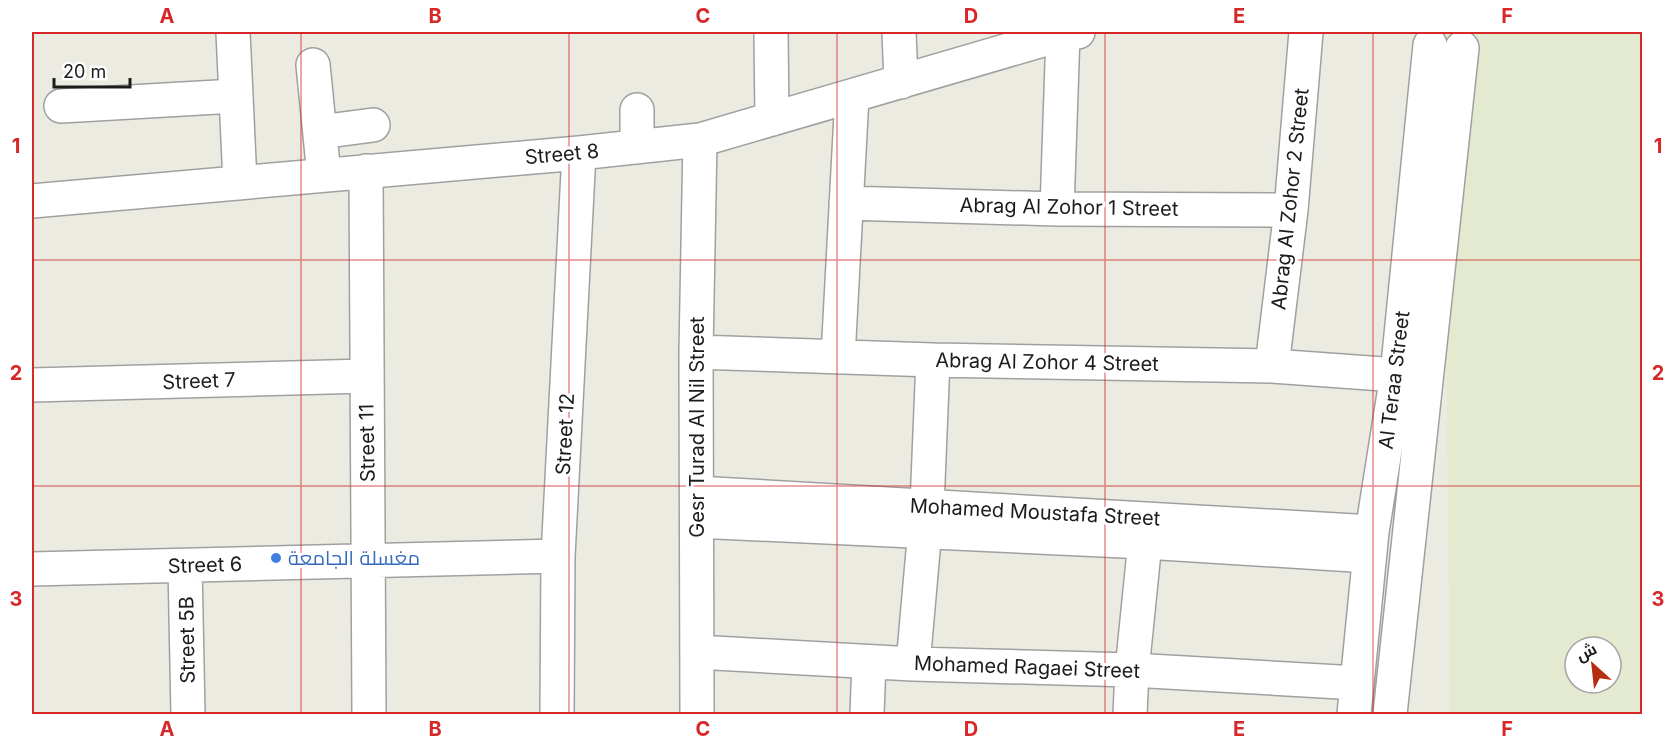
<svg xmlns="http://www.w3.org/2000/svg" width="1674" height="746" font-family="Inter,Cairo,sans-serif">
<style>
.farmland{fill:#e3eacf;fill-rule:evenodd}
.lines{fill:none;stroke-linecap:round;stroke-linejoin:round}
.minor-casing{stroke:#a0a0a0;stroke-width:36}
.minor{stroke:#fff;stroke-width:33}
.grid{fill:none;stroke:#d62828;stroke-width:1.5;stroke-opacity:0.55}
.shop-dot{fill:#3f7fe0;stroke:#fff;stroke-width:2}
.labels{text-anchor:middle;stroke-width:6;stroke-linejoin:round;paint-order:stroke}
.street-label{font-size:20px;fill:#1c1c1c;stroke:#fff}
.shop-label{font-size:20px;fill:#366cbe;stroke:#fff;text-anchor:start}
.neatline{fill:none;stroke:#d62828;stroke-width:2}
.grid-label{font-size:20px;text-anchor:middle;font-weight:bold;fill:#d62828}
</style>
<rect width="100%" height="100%" fill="#ecebe2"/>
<path class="farmland" d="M1443,32H1642V714H1450ZM1575,647H1611V683H1575Z"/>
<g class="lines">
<g class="minor-casing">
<path id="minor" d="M233,32L240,183
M771,32L772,119
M899,32L901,82
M313,65L324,175
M61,106L235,96
M320,132L373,125
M637,147V110
M366,171L369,714
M32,201L579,153L700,140L1063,34L1078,32
M846,203L1057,209L1291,210
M1057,209L1063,34
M696,352L933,360L1272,366L1397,375
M838,357L852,96
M1272,366L1291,210L1306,32
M32,385L366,376
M697,493L1372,532
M697,521L1145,542L1369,556
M185,566L188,714
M32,569L558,556
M697,652L913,664L1132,670L1357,683
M913,664L927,506L933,360
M557,714L558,556L579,153
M697,714L696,352L700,140
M867,714L869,662
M1130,714L1132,670L1145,542
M1354,714L1372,532L1397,375L1430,45
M1390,714L1462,48"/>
</g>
<use href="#minor" class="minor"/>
</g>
<path class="grid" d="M301,32V714M569,32V714M837,32V714M1105,32V714M1373,32V714M32,260H1642M32,486H1642"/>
<circle class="shop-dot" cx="276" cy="558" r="6"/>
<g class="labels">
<g class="street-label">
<text transform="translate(562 154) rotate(-5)" y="7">Street 8</text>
<text transform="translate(1290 199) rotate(-84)" y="7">Abrag Al Zohor 2 Street</text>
<text transform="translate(1069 207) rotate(1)" y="7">Abrag Al Zohor 1 Street</text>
<text transform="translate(1047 362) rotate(1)" y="7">Abrag Al Zohor 4 Street</text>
<text transform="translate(1394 380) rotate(-83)" y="7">Al Teraa Street</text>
<text transform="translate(199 381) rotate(-2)" y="7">Street 7</text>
<text transform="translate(697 427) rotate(-90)" y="7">Gesr Turad Al Nil Street</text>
<text transform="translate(565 434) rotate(-87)" y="7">Street 12</text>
<text transform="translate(367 443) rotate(-91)" y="7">Street 11</text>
<text transform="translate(1035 512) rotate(3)" y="7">Mohamed Moustafa Street</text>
<text transform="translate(205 565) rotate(-2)" y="7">Street 6</text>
<text transform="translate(187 640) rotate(-91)" y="7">Street 5B</text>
<text transform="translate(1027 667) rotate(2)" y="7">Mohamed Ragaei Street</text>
</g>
<g class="shop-label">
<text x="288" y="565">مغسلة الجامعة</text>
</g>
</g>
<rect width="1674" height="746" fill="none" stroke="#ffffff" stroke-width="66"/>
<g transform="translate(1593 665) rotate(333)"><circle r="28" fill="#ffffff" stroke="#a4a4a4" stroke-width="1.5"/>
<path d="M0-4.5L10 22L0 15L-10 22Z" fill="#b52e12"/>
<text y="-9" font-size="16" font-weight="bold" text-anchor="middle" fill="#1c1c1c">ش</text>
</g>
<path d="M54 78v9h76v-9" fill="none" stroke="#1c1c1c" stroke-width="3"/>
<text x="63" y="78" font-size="18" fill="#1c1c1c" stroke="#ffffff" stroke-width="4.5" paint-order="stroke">20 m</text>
<rect x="33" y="33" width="1608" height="680" class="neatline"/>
<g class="grid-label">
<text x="167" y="23">A</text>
<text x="435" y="23">B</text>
<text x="703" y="23">C</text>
<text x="971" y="23">D</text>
<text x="1239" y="23">E</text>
<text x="1507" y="23">F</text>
<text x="16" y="153">1</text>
<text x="1658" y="153">1</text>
<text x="16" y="380">2</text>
<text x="1658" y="380">2</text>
<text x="16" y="606">3</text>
<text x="1658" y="606">3</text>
<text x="167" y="736">A</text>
<text x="435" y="736">B</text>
<text x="703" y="736">C</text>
<text x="971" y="736">D</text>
<text x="1239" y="736">E</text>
<text x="1507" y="736">F</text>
</g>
</svg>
